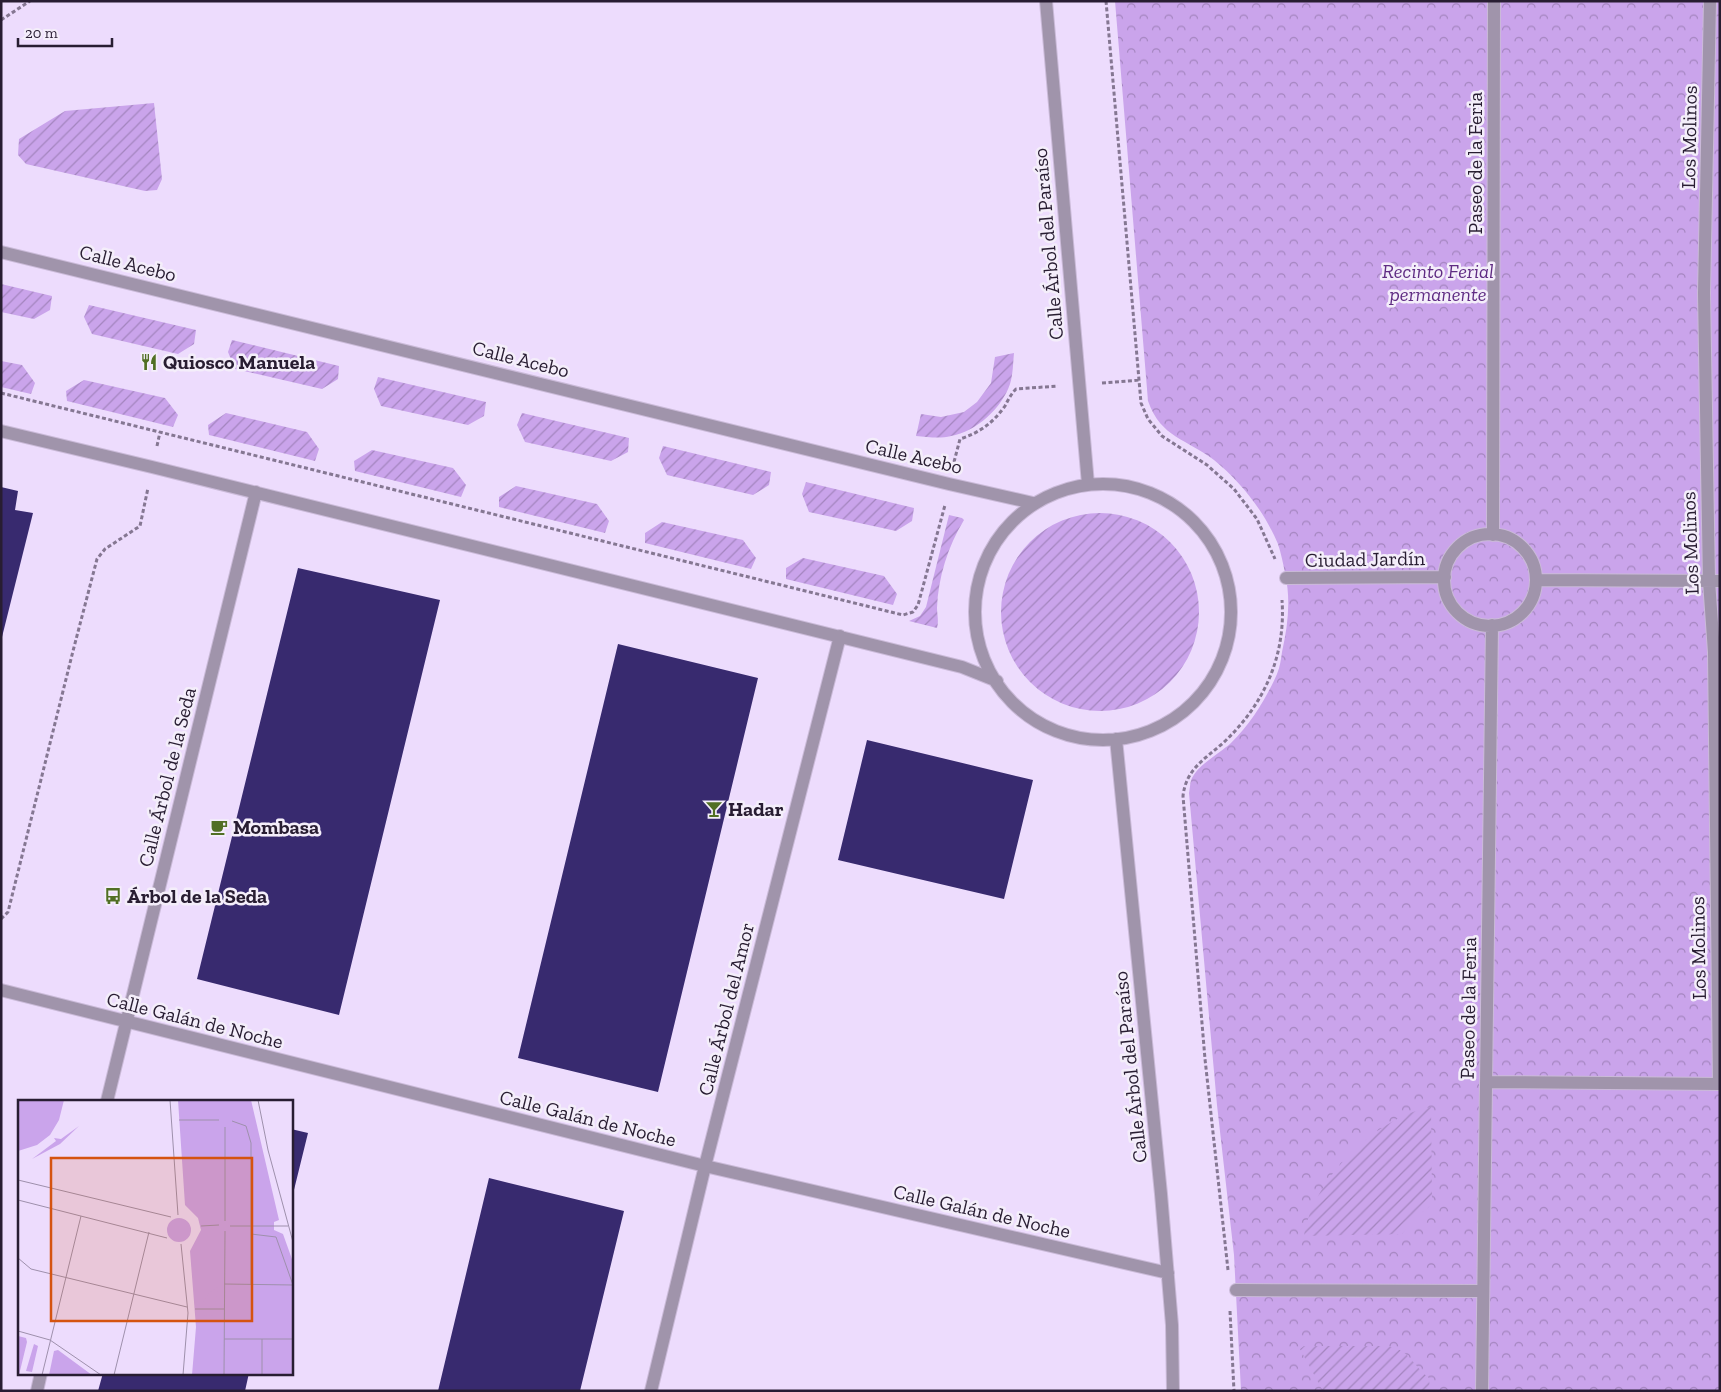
<svg xmlns="http://www.w3.org/2000/svg" width="1721" height="1392" font-family="'Zilla Slab',serif">
<style>
.park{fill:url(#park-crowns)}
.garden{fill:url(#garden-furrows)}
.building{fill:#382a6f}
.lines{fill:none;stroke-linecap:round;stroke-linejoin:round}
.minor-casing{stroke:#cabad8;stroke-width:14}
.path{stroke:#857792;stroke-width:3;stroke-dasharray:4 2.5;stroke-linecap:butt}
.minor{stroke:#a094ab;stroke-width:12}
.labels{text-anchor:middle;stroke-width:5;stroke-linejoin:round;paint-order:stroke}
.street-label{font-size:20px;fill:#281d32;stroke:#f4eefa}
.park-label{font-size:20px;font-style:italic;fill:#5f2b83;stroke:#f4eefa}
.poi-label{font-size:20px;font-weight:bold;fill:#281d32;stroke:#f4eefa;text-anchor:start}
.inset-road{fill:none;stroke:#9e90ac;stroke-width:1}
.view{fill:#d55310;fill-opacity:0.15;stroke:#d55310;stroke-width:2.5}
.inset-edge{fill:none;stroke:#281d32;stroke-width:2.5}
</style>
<defs>
<pattern id="park-crowns" width="20" height="18" patternUnits="userSpaceOnUse" patternTransform="scale(1.25)"><rect width="20" height="18" fill="#caa4eb"/><path d="M2 6a3 3 0 1 1 6 0M12 15a3 3 0 1 1 6 0" fill="none" stroke="#a485bf"/></pattern>
<pattern id="garden-furrows" width="10" height="10" patternUnits="userSpaceOnUse" patternTransform="scale(1.25)"><rect width="10" height="10" fill="#caa4eb"/><path d="M-1 1l2-2M0 10L10 0M9 11l2-2" fill="none" stroke="#a485bf"/></pattern>
</defs>
<rect width="100%" height="100%" fill="#eddcfd"/>
<path class="park" d="M1115,1H1720V1391H1241L1234,1255L1217,1105L1189,793C1190,789 1190,782 1192,778C1198,765 1220,753 1231,743C1251,723 1266,699 1277,674C1280,667 1281,659 1282,652C1288,625 1291,600 1285,573C1283,563 1281,553 1278,544C1264,511 1241,482 1214,460C1187,439 1161,438 1148,401Z"/>
<path class="garden" d="M154,103L162,179L157,190L145,191L26,164L18,155L19,139L65,111Z
M1,284L52,296L50,310L34,319L1,312Z
M89,305L196,330L194,344L178,354L92,334L84,317Z
M232,340L339,366L338,379L322,389L235,369L228,352Z
M1014,353C1013,363 1013,375 1010,384C1002,408 976,432 951,436C940,439 928,437 916,436L921,414L941,417L964,412L977,402L991,383L995,357Z
M1,361L22,365L35,383L31,394L1,387Z
M378,377L486,402L484,416L468,425L381,406L374,389Z
M84,380L165,398L178,415L173,427L67,401L66,391Z
M226,413L307,432L319,449L315,461L209,435L208,425Z
M522,413L629,438L628,452L611,461L525,442L517,425Z
M663,446L771,472L769,485L753,495L667,475L659,458Z
M372,450L453,468L466,485L461,497L355,471L354,461Z
M806,482L914,508L912,521L896,531L809,512L802,494Z
M516,486L597,504L609,521L605,533L499,507V497Z
M1001 612a99 99 0 1 1 198 0a99 99 0 1 1-198 0Z
M949,515L962,518L964,520C948,546 938,578 937,608C937,614 939,621 937,628L909,621L920,616L926,607Z
M662,522L743,540L756,558L751,569L645,543V533Z
M803,558L884,576L897,594L893,605L786,579V568Z
M1431,1107L1432,1199L1429,1207L1416,1217L1402,1234L1304,1236C1313,1179 1375,1118 1431,1107Z
M1304,1346H1388C1393,1348 1399,1349 1403,1352C1412,1358 1418,1370 1429,1378L1430,1391H1323L1300,1349Z"/>
<path class="building" d="M1,487L18,491L15,510L33,513L2,637Z
M298,568L440,600L339,1015L197,979Z
M618,644L758,678L658,1092L518,1058Z
M867,740L1033,780L1004,899L838,860Z
M291,1129L308,1133L292,1198H291Z
M489,1178L624,1211L580,1391H438Z
M103,1373H249L245,1391H98Z"/>
<g class="lines">
<g class="minor-casing">
<path id="minor" d="M1046,1L1088,484
M1710,1L1704,293L1709,581L1714,652L1719,1084
M1,252L949,484L1033,503
M1,431L152,467L962,667L997,681
M975 612a128 128 0 1 1 256 0a128 128 0 1 1-256 0Z
M1444 580a46 46 0 1 1 92 0a46 46 0 1 1-92 0Z
M1493,535L1494,1
M1286,578L1445,577
M1536,580L1720,581
M1116,739L1161,1194L1172,1325L1173,1391
M1,990L705,1166L1168,1273
M1486,1082L1720,1084
M107,1101L256,492
M1236,1290L1483,1291
M37,1391L41,1373
M651,1391L705,1166L840,636
M1482,1391L1492,625"/>
</g>
<path class="path" d="M1106,1L1141,403L1148,419L1162,436L1207,465L1234,489L1257,519L1275,559
M1,20L30,1
M1102,383L1140,380
M1,393L903,615L913,612L918,605L945,505
M157,446L160,432
M954,462L960,439C979,433 993,423 1005,406C1008,400 1011,394 1016,389L1058,386
M1,919L8,912L73,651L97,559L105,549L140,526L148,488
M1228,1270L1205,1059L1183,796C1186,769 1205,759 1223,743C1264,705 1286,656 1282,600
M1230,1311L1234,1391"/>
<use href="#minor" class="minor"/>
</g>
<defs>
<g id="restaurant-bare" transform="scale(1.35)"><path d="M-5-6h1v4h1v-4h1v4h1v-4h1v5L-1.5 .5V6h-2V.5L-5-1ZM5-6V6H3V1.5H1.5Q1.5-4 5-6Z" fill="#516f24" stroke="#f4eefa" stroke-width="2.5" paint-order="stroke"/></g>
<g id="bar-bare" transform="scale(1.35)"><path d="M-6-5H6L.8 .8V4.5H3.5V6h-7V4.5H-.8V.8Z" fill="#516f24" stroke="#f4eefa" stroke-width="2.5" paint-order="stroke"/></g>
<g id="cafe-bare" transform="scale(1.35)"><path d="M-5.5-4.5H6V0H3Q3 3.5 0 3.5H-2.5Q-5.5 3.5-5.5 0ZM3-3.2v2h1.7v-2ZM-6 4.5H4V6H-6Z" fill="#516f24" stroke="#f4eefa" stroke-width="2.5" paint-order="stroke"/></g>
<g id="bus-bare" transform="scale(1.35)"><path d="M-5-6H5V4H4V6H2V4H-2V6H-4V4H-5ZM-3.5-4V0h7V-4ZM-3.5 1.2v1.5H-2V1.2ZM2 1.2v1.5H3.5V1.2Z" fill="#516f24" stroke="#f4eefa" stroke-width="2.5" paint-order="stroke"/></g>
</defs>
<g fill-rule="evenodd">
<use href="#restaurant-bare" x="149" y="362"/>
<use href="#bar-bare" x="714" y="809"/>
<use href="#cafe-bare" x="219" y="827"/>
<use href="#bus-bare" x="113" y="896"/>
</g>
<g class="labels">
<g class="street-label">
<text transform="translate(1689 137) rotate(-89)" y="7">Los Molinos</text>
<text transform="translate(1475 163) rotate(-90)" y="7">Paseo de la Feria</text>
<text transform="translate(1048 244) rotate(-95)" y="7">Calle Árbol del Paraíso</text>
<text transform="translate(128 263) rotate(14)" y="7">Calle Acebo</text>
<text transform="translate(521 359) rotate(14)" y="7">Calle Acebo</text>
<text transform="translate(914 456) rotate(13)" y="7">Calle Acebo</text>
<text transform="translate(1690 543) rotate(-92)" y="7">Los Molinos</text>
<text transform="translate(1365 559) rotate(-1)" y="7">Ciudad Jardín</text>
<text transform="translate(167 777) rotate(-76)" y="7">Calle Árbol de la Seda</text>
<text transform="translate(1698 948) rotate(-91)" y="7">Los Molinos</text>
<text transform="translate(1468 1008) rotate(-89)" y="7">Paseo de la Feria</text>
<text transform="translate(726 1009) rotate(-76)" y="7">Calle Árbol del Amor</text>
<text transform="translate(195 1020) rotate(14)" y="7">Calle Galán de Noche</text>
<text transform="translate(1130 1067) rotate(-96)" y="7">Calle Árbol del Paraíso</text>
<text transform="translate(588 1118) rotate(14)" y="7">Calle Galán de Noche</text>
<text transform="translate(982 1211) rotate(13)" y="7">Calle Galán de Noche</text>
</g>
<g class="park-label">
<text x="1438" y="278">Recinto Ferial<tspan x="1438" dy="23">permanente</tspan></text>
</g>
<g class="poi-label">
<text x="163" y="369">Quiosco Manuela</text>
<text x="728" y="816">Hadar</text>
<text x="233" y="834">Mombasa</text>
<text x="127" y="903">Árbol de la Seda</text>
</g>
</g>
<g transform="translate(18 1100)">
<rect width="275" height="275" fill="#eddcfd"/>
<path d="M0,0H46L41,20L32,35L19,45L0,51ZM0,236L8,238L9,242L1,275ZM40,250L74,275H31L36,251Z" fill="#caa4eb"/>
<path d="M160,0H233L261,120L256,122V130L265,134L275,162V275H174L178,227L172,151L183,130L180,118L167,105Z" fill="#caa4eb"/>
<path d="M61,26L42,44L14,59L38,41L36,38L43,39ZM149 130a12 12 0 1 1 24 0a12 12 0 1 1-24 0ZM200,187L197,202H185L191,193ZM195,215L200,220V236L185,216ZM16,244L20,246L14,272L8,271Z" fill="#caa4eb"/>
<path class="inset-road" d="M152,0L160,115M240,0L250,50L275,142M161,20H201M214,21L228,26L233,43V185M0,80L153,117M0,100L149,138M207,121V27M183,126L201,125M212,126H270M163,144L170,213L165,275M0,158L13,169L169,207M206,184L275,185L258,137L233,134M177,209H206M0,231L32,240L83,275M206,239H275M24,275L63,116M96,275L131,132M206,275L207,131M244,275V239"/>
<path class="view" d="M33,58H234V221H33Z"/>
<rect width="275" height="275" class="inset-edge"/>
</g>
<rect width="1721" height="1392" fill="none" stroke="#281d32" stroke-width="5"/>
<path d="M18 38v8h94v-8" fill="none" stroke="#281d32" stroke-width="2.5"/>
<text x="25" y="38" font-size="15" fill="#281d32" stroke="#f4eefa" stroke-width="4" paint-order="stroke">20 m</text>
</svg>
